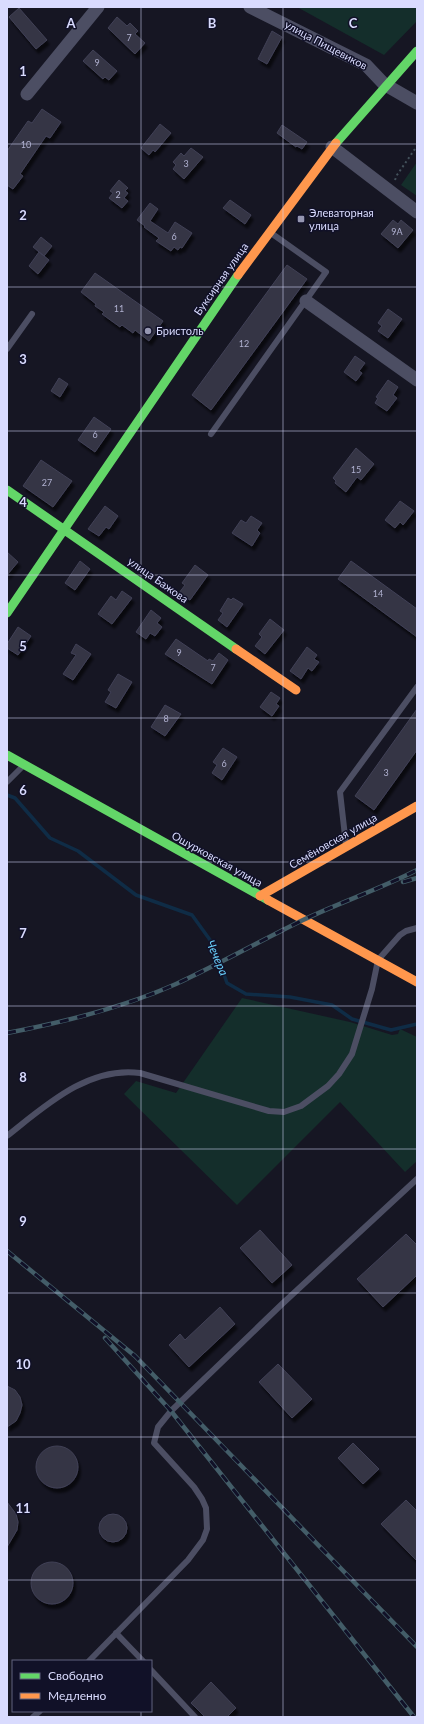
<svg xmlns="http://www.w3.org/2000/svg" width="424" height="1724" font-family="Lato,sans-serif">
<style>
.green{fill:#142e2b}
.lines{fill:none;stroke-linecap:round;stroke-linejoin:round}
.stream{stroke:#0f2c46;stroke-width:3.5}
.building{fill:#343445;stroke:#414156;filter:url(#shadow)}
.path{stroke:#44525c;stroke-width:2;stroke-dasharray:2 3;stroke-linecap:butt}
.lane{stroke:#4c4e63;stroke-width:6}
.street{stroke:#4c4e63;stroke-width:13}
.fast{stroke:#63d668;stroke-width:9}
.slow{stroke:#ff974d;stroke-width:9}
.rail-casing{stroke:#435d68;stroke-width:4.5}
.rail{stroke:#111128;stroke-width:3;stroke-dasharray:9;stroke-linecap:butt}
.grid{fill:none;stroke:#d9dbfe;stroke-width:1;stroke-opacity:0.55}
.poi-dot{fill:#9596b1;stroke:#111128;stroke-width:1.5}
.labels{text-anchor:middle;stroke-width:3;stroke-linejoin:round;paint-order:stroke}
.number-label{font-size:9px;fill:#b0b1d0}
.street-label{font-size:11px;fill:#d9dbfe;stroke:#111128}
.poi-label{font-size:11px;fill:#d9dbfe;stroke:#111128;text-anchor:start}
.water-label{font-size:12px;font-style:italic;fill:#69d1fc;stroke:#111128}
.grid-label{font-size:13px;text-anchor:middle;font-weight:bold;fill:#d9dbfe;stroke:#111128;stroke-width:3;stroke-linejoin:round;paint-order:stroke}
</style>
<defs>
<filter id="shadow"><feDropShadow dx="2.5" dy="4.5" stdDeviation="1" flood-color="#0009"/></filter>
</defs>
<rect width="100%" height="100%" fill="#161623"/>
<path class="green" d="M297,7H417V21L384,55Z
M417,162V196L401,185Z
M242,998L350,1022L392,1035L398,1034L400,1029L417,1037V1161L405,1172L340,1102L237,1205L124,1094L136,1081L176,1093Z"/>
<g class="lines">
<path class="stream" d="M7,795L15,798L50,838L78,851L136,895L192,915L213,944L227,983L246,994L290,997L332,1005L352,1019L391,1030L417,1024"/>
</g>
<path class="building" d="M19,8L47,40L36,49L9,17Z
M117,17L127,26L130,23L138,31L135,34L145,43L135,54L108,28Z
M272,31L282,37L267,64L258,59Z
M93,50L117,71L109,80L105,77L103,79L83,61Z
M42,109L61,122L50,138L46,136L20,174L23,176L13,189L7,185V151L28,121L32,123Z
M160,124L171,133L155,152L153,150L149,155L141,148Z
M282,125L307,142L302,149L297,146L296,147L277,133Z
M191,148L203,157L184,179L173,169L176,165L173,162L181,153L184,156Z
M119,180L128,188L125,191L128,193L124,198L128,201L122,208L109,198L113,193L110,191Z
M230,200L251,215L245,224L223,208Z
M150,203L158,209L150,221L168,233L175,222L192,233L182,248L180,247L178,250L174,247L171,251L156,241L159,238L144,227L145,226L137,220Z
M393,220L398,224L401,220L413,230L398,248L381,234Z
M41,237L52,246L44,256L33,247Z
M39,252L49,260L38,274L29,266Z
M287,265L307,279L211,410L192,395Z
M95,273L163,321L149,341L135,330L133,333L122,325L120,327L102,314L104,312L95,306L96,304L81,292Z
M388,309L402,319L388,338L378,331L382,326L378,323Z
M355,356L365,363L359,371L362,373L356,381L344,372Z
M59,378L68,384L60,397L51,391Z
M388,380L398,387L393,395L397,398L387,411L375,403L378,398L376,397Z
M94,417L111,429L95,452L78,440Z
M356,448L374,464L361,480L357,477L346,492L335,483L336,481L333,478Z
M41,460L72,481L53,507L23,486Z
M400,501L414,511L403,525L400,522L395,528L385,520Z
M105,506L118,516L109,529L106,527L99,536L88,529Z
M251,516L262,523L257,530L260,533L252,546L232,533L241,520L246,523Z
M7,552L18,562L7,575Z
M80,561L90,569L75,590L65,583Z
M351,561L417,609V637L338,579Z
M195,565L208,575L190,600L179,593L185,585L182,583Z
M122,591L132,598L112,624L98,614L111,596L116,600Z
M228,598L231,600L233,598L243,604L227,627L218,620L223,613L220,611Z
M151,610L161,618L157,623L162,627L155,636L150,633L146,639L136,632Z
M270,619L284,630L265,654L255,646L262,637L259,634Z
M18,627L31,636L18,655L7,648V644Z
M176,639L208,661L209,659L213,661L219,653L228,660L212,684L165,654Z
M76,644L91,654L73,680L63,674L76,655L71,653Z
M307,647L317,655L314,659L319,662L312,671L308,668L301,679L290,671Z
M118,674L132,682L116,708L105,702L111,692L108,690Z
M271,692L280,698L276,704L279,706L272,716L260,707Z
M165,705L181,714L165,736L151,727Z
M417,709V750L374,810L355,796Z
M223,748L237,757L222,780L212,773L217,765L213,762Z
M260,1230L292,1265L272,1283L240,1248Z
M406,1234L417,1245V1275L383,1307L357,1279Z
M220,1307L235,1324L189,1367L169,1345L180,1334L185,1340Z
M278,1364L312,1399L292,1418L259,1382Z
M7,1386L15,1390L20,1397L22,1405L20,1413L16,1421L7,1427Z
M353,1443L379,1469L363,1484L338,1458Z
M36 1467a21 21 0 1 1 42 0a21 21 0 1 1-42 0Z
M406,1500L417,1511V1561L381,1524Z
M7,1502L16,1514L18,1522L17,1530L7,1547Z
M99 1528a14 14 0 1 1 28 0a14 14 0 1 1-28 0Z
M31 1583a21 21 0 1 1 42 0a21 21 0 1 1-42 0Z
M211,1682L236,1708L227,1717H205L191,1703Z"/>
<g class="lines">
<path class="path" d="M395,180L397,175L417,146"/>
<path class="lane" d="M7,349L32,314
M211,434L326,272L271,233
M7,782L23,766
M346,845L340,792L417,687
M7,1136C45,1106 88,1066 140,1073L269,1111L284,1112L301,1106L328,1086L339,1074L352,1054L372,989L378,960L400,935L406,931L417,928
M116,1633L143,1661
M89,1661L188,1560L203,1540L207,1529L206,1508L202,1499L194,1487L154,1443L158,1427L171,1411L281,1305L417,1179
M151,1670L195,1717
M33,1717L40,1711"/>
<path class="street" d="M250,7L366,65L384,84L417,103
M27,94L98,7
M332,147L417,212
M306,301L417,380"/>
<path class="fast" d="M336,143L417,51
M7,490L236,649
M7,613L238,275
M7,755L268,900"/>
<path class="slow" d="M238,275L336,143
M236,649L296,690
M260,896L417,806
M268,900L417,982"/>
<g class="rail-casing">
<path id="rail" d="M403,882L417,878
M7,1033C65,1022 122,1008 176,984C219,964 260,941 303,920C341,902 380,889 417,870
M7,1251L135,1356L417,1647
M105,1338L171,1411L414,1717"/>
</g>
<use href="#rail" class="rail"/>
</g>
<path class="grid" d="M141,7V1661M283,7V1717M7,144H417M7,287H417M7,431H417M7,575H417M7,718H417M7,862H417M7,1006H417M7,1149H417M7,1293H417M7,1437H417M7,1580H417M141,1711V1717"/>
<g class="poi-dot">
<rect x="297" y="215" width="8" height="8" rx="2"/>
<circle cx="148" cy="331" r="4"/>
</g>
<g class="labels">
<g class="number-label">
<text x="129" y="41">7</text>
<text x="97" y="66">9</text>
<text x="26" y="148">10</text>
<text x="186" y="167">3</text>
<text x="118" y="198">2</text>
<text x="397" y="235">9А</text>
<text x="174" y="240">6</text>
<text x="119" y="312">11</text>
<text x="244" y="347">12</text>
<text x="95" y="438">6</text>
<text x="356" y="473">15</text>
<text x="47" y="486">27</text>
<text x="378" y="597">14</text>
<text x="179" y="656">9</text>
<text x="213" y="671">7</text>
<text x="166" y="722">8</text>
<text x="224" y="767">6</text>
<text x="386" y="776">3</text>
</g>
<g class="street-label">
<text transform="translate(326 45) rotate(28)" y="4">улица Пищевиков</text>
<text transform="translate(221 279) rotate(-55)" y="4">Буксирная улица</text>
<text transform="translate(158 580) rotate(35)" y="4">улица Бажова</text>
<text transform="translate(333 841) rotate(-30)" y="4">Семёновская улица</text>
<text transform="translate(217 859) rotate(29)" y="4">Ошурковская улица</text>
</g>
<g class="poi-label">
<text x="309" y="217">Элеваторная<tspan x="309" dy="13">улица</tspan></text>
<text x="156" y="335">Бристоль</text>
</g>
<g class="water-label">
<text transform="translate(217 958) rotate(67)" y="4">Чечера</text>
</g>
</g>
<g class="grid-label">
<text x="71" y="28">A</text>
<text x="212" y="28">B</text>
<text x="353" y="28">C</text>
<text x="23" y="76">1</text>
<text x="23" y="220">2</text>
<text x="23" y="364">3</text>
<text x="23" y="507">4</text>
<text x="23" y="651">5</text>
<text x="23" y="795">6</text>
<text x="23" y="938">7</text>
<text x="23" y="1082">8</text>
<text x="23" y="1226">9</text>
<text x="23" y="1369">10</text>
<text x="23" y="1513">11</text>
</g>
<rect width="424" height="1724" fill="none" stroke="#d9dbfe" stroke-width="16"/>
<rect x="12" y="1660" width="140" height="52" fill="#111128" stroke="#61627e"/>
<rect x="20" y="1673" width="20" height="6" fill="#63d668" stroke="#61627e"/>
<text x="48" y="1680" font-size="12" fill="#d9dbfe">Свободно</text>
<rect x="20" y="1693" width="20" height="6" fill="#ff974d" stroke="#61627e"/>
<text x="48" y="1700" font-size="12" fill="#d9dbfe">Медленно</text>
</svg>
